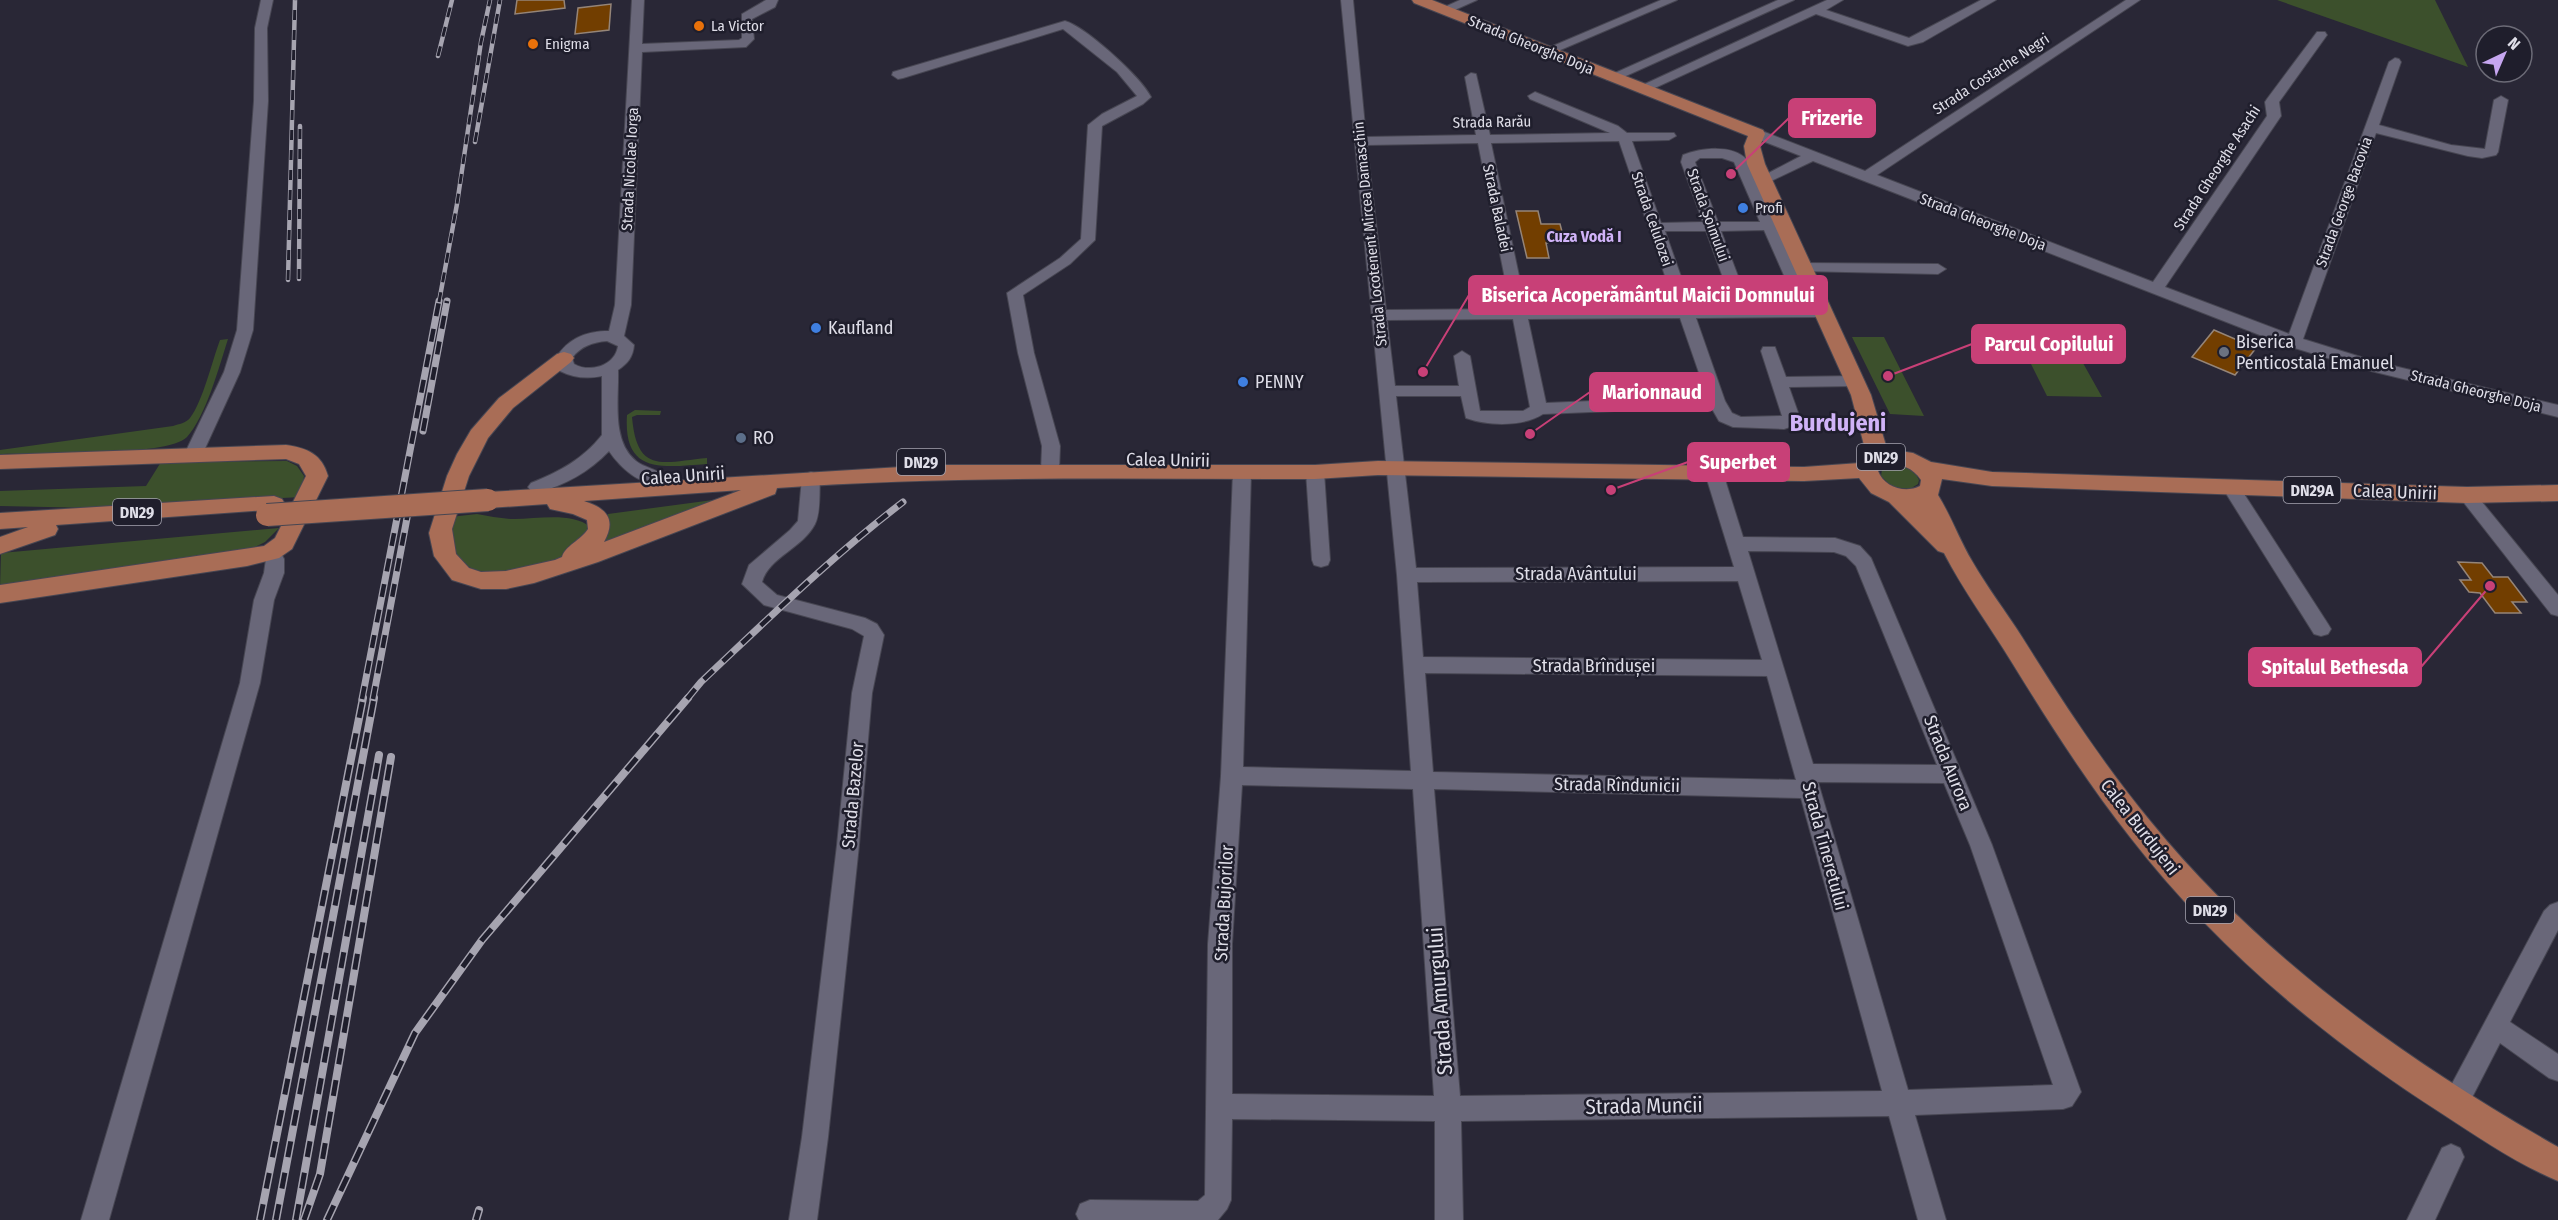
<svg xmlns="http://www.w3.org/2000/svg" width="2558" height="1220" font-family="'Fira Sans Condensed',sans-serif">
<style>
.green{fill:#3c502c}
.building{fill:#723e00;stroke:#958578;stroke-width:1.5}
.lines{fill:none;stroke-linecap:round;stroke-linejoin:round}
.minor-casing{stroke:#474652;stroke-width:2}
.major-casing{stroke:#474652;stroke-width:2}
.minor{fill:#696779;fill-rule:evenodd}
.major{fill:#a96d56;fill-rule:evenodd}
.rail-far2-casing{stroke:#a6a4b0;stroke-width:4.5}
.rail-far1-casing{stroke:#a6a4b0;stroke-width:7}
.rail-casing{stroke:#a6a4b0;stroke-width:8}
.rail-far2{stroke:#1f1e2c;stroke-width:3;stroke-dasharray:10;stroke-linecap:butt}
.rail-far1{stroke:#1f1e2c;stroke-width:4.5;stroke-dasharray:13;stroke-linecap:butt}
.rail{stroke:#1f1e2c;stroke-width:5;stroke-dasharray:16;stroke-linecap:butt}
.major-bridge-casing{stroke:#474652;stroke-width:24;stroke-linecap:butt}
.major-bridge{stroke:#a96d56;stroke-width:22}
.food-dot{fill:#e8710a;stroke:#1f1e2c;stroke-width:2}
.shop-dot{fill:#3f7fe0;stroke:#1f1e2c;stroke-width:2}
.worship-dot{fill:#6b7280;stroke:#1f1e2c;stroke-width:2}
.service-dot{fill:#5c6f8a;stroke:#1f1e2c;stroke-width:2}
.labels{text-anchor:middle;stroke-width:5;stroke-linejoin:round;paint-order:stroke}
.far-poi-label{font-size:15px;fill:#dfdee8;stroke:#1f1e2c;text-anchor:start}
.far-street-label{font-size:15px;fill:#dfdee8;stroke:#1f1e2c}
.far-neighbourhood-label{font-size:16px;font-weight:bold;fill:#d0b3f8;stroke:#1f1e2c}
.shield{fill:#1f1e2c;stroke:#a5a4b0;stroke-width:1.5}
.shield-label{font-size:16px;font-weight:bold;fill:#dfdee8}
.poi-label{font-size:18px;fill:#dfdee8;stroke:#1f1e2c;text-anchor:start}
.street-label{font-size:18px;fill:#dfdee8;stroke:#1f1e2c}
.near-street-label{font-size:21px;fill:#dfdee8;stroke:#1f1e2c}
.district-label{font-size:24px;font-weight:bold;fill:#d0b3f8;stroke:#1f1e2c}
.leader{fill:none;stroke:#c84077;stroke-width:2}
.callout-dot{fill:#c84077;stroke:#1f1e2c;stroke-width:2}
.callout{fill:#c84077;stroke:#c84077;stroke-width:2}
.callout-label{font-size:20px;text-anchor:middle;font-weight:bold;fill:#fff}
</style>
<rect width="100%" height="100%" fill="#292736"/>
<path class="green" d="M2277,0H2435L2468,67Z
M1852,337H1884L1924,416L1890,414Z
M228,339C219,367 206,416 187,437C168,457 34,453 0,454V450L173,426C179,424 186,423 190,418C203,401 212,361 220,340Z
M2022,346L2074,347L2102,397L2047,396Z
M635,410L661,411L660,415H637L632,417C637,475 663,462 707,458V464C663,467 623,475 627,415Z
M287,461L297,466L304,476L301,497L94,508L0,506V491L146,486L161,462Z
M1890,465C1902,464 1914,468 1919,480L1918,484L1910,489L1892,487L1881,476L1882,469Z
M713,500L591,551L608,522V514Z
M477,514C488,516 499,518 510,519C534,520 571,511 590,527C584,536 576,550 566,555C541,569 473,587 456,554C451,544 452,528 450,517Z
M279,528L265,542L249,550L0,589L1,553Z"/>
<path class="building" d="M517,0H564L565,8L515,14Z
M611,4L609,30L575,34L578,8Z
M1516,211H1538L1541,224H1560L1565,243H1546L1549,258H1527Z
M2214,330L2256,348L2235,375L2192,357Z
M2458,562L2482,563L2493,577H2508L2527,602H2512L2521,613H2495L2480,593L2469,592L2460,580H2471Z"/>
<g class="lines">
<g class="minor-casing">
<path id="minor" d="M261,0H273L267,28L268,101L253,330L240,372L202,455L199,459H187L184,455L224,372L237,330L254,101L255,28Z
M632,0H644L642,44L739,40L742,38V14L766,0H778L775,7L752,19L754,39L746,47L642,52L631,305L624,336L634,345C633,357 628,363 618,370C619,399 611,441 636,461C644,468 658,468 664,478L661,482C641,488 619,466 609,451C589,472 565,485 537,493L531,491L528,487L531,483C559,472 583,459 602,435V376C587,379 574,378 560,371L556,358C568,338 587,331 609,331L615,305ZM607,341L618,346C615,366 590,373 574,364L572,358C581,346 593,342 607,341Z
M1341,0H1353L1366,137L1476,135L1465,77L1471,73L1476,74L1490,135L1610,133L1530,99L1528,96L1535,92L1618,126L1627,133H1674L1676,136L1669,140L1632,141L1661,223L1703,222L1681,162L1683,155C1701,148 1733,144 1747,160L1814,307L1829,309L1831,312L1823,317L1696,318L1725,401L1732,413L1741,417L1782,416L1761,351L1763,347H1775L1786,377L1855,376L1861,377L1863,381L1861,385L1855,386L1789,387L1800,418L1790,427L1784,429L1733,427L1719,421L1711,407L1543,414C1523,427 1488,426 1466,418L1461,396H1396L1416,568L1734,567L1705,473L1708,469H1720L1723,473L1743,537L1835,538L1860,546L1871,558L1992,845L2081,1092L2072,1106L2063,1109L1915,1115L1946,1220H1918L1889,1116L1461,1121L1463,1220H1435V1121L1232,1119L1231,1200L1227,1209L1218,1220H1079L1076,1214L1080,1204L1090,1200L1198,1201L1205,1195L1208,944L1221,776L1233,472L1236,468H1248L1251,472L1243,767L1411,771L1397,575ZM1619,141L1676,308L1526,309L1491,143ZM1478,143L1511,309L1386,310L1367,145ZM1700,158H1722L1734,162L1760,222H1718L1695,162ZM1764,230L1798,307L1750,308L1721,231ZM1665,231H1706L1734,308H1692ZM1680,318L1707,396L1546,403L1528,319ZM1513,319L1530,407L1523,411H1480L1470,356L1462,351L1454,356L1459,386H1395L1387,320ZM1748,551L1834,552L1846,556L1856,566L1937,765L1813,764ZM1738,581L1762,660L1423,657L1417,582ZM1425,673L1767,676L1796,780L1433,772ZM1818,782L1944,783L1970,845L2053,1085L1908,1090ZM1242,785L1413,789L1434,1096L1232,1094V944ZM1434,789L1801,798L1882,1091L1460,1096Z
M1460,0H1477L1448,13L1444,14L1438,10Z
M1661,0H1677L1551,54L1547,55L1541,51Z
M1778,0H1794L1617,80H1607L1606,77Z
M1827,0H1843L1826,10L1909,38L1981,0H1996L1923,42L1908,46L1816,14L1646,92L1641,93L1634,89Z
M2126,0H2140L1877,175L2153,282L2267,116L2265,102L2267,99L2317,32H2325L2327,35L2279,102L2281,116L2165,287L2289,334L2389,62L2395,58L2399,59L2401,62L2379,125L2451,145L2485,149L2494,100L2501,96L2508,100L2498,152L2496,155L2482,158L2468,156L2376,133L2303,339L2377,362L2558,405V417L2367,370L2288,346L1813,161L1769,182H1759L1757,179L1801,156L1752,137L1750,134L1752,131H1762L1865,171Z
M1065,21C1086,27 1141,77 1151,97L1143,104L1102,126L1095,240L1070,264L1023,295L1034,353L1060,446L1059,471L1056,475H1044L1041,471L1042,446L1018,353L1007,293L1060,258L1081,239L1088,125L1102,114L1137,96L1117,72L1063,29L903,78L898,79L892,75L893,72Z
M1804,263L1938,264L1946,269L1938,274L1799,271L1796,268L1799,265Z
M1315,466L1321,468L1324,472L1330,560L1328,565L1321,567L1314,565L1312,560L1306,472L1309,468Z
M811,472L817,474L820,478C819,491 821,512 815,524C803,548 769,557 762,582L777,595L865,618L877,624L884,635L872,693L859,845L828,1137L817,1220H789L802,1137L837,845L852,693L864,636L852,629L764,605L742,584L749,565L790,530L798,521L802,478L805,474Z
M2231,481L2237,483L2328,624L2331,629L2328,634L2321,636L2314,634L2222,487L2225,483Z
M2467,489L2473,491L2558,595V616L2551,614L2461,499L2458,495L2461,491Z
M271,545L278,547L284,559V573L274,600L260,683L109,1220H81L240,683L254,600L264,573L266,559L262,552L264,547Z
M2558,902V930L2510,1022L2558,1054V1081L2549,1078L2500,1043L2464,1113L2455,1117L2446,1113L2442,1104L2446,1095L2544,911L2550,905Z
M2451,1144L2460,1148L2464,1157L2435,1220H2407L2442,1148Z"/>
</g>
<g class="major-casing">
<path id="major" d="M1412,0H1432L1763,130L1765,134L1760,146L1765,164L1871,395L1887,449L1913,453L1931,462L1992,472L2467,487L2558,485V501L2467,503L1992,486L1942,479L1938,495C1951,516 1959,539 1972,561C1987,587 2006,612 2022,637C2062,701 2103,764 2151,822C2263,959 2405,1060 2558,1147V1181C2517,1164 2478,1137 2441,1113C2324,1038 2215,947 2130,837C2086,781 2048,721 2011,661C1989,625 1963,590 1944,553L1938,551L1889,502L1871,493L1859,478L1804,481L1378,475L1315,479C1136,479 956,475 777,488L775,494L598,562L534,583L506,589H481L452,580L434,556L429,533L447,476L457,454L471,430L499,398L557,354L564,352L571,354L574,358L571,362L513,408L488,438L469,476L452,529L456,554L469,568L481,572L506,571L555,560L562,557C565,546 581,540 588,529L587,520L573,514L550,509L547,504L488,508L480,505L477,500L480,495L488,492L934,465H1315L1378,461L1804,467L1860,463L1865,456V449L1851,395L1747,164L1744,146L1748,136L1414,3ZM1887,463C1902,464 1913,468 1921,480L1920,486C1905,494 1884,487 1878,471ZM741,490L604,542C617,519 606,508 584,501Z
M286,445C307,448 322,454 328,476L292,549L279,558L247,566L0,603V585L264,546L275,538L306,476L299,464L286,459L0,469V455Z
M274,496L282,499L285,504L282,509L56,525L58,529L55,535L0,554V537L28,527L0,529V513Z"/>
</g>
<use href="#minor" class="minor"/>
<use href="#major" class="major"/>
<g class="rail-far2-casing">
<path id="rail-far2" d="M438,56L452,0
M475,142L500,0
M299,279L300,126
M288,280L295,0
M439,302L457,204L481,42L490,0"/>
</g>
<g class="rail-far1-casing">
<path id="rail-far1" d="M423,431L447,301
M362,699L439,301
M373,699L410,502
M687,699L701,682C767,620 831,557 903,502"/>
</g>
<g class="rail-casing">
<path id="rail" d="M260,1220L363,698
M276,1220L374,698
M296,1220L379,755
M304,1220L320,1174L391,757
M327,1220L415,1033L482,940L688,698
M476,1220L479,1210"/>
</g>
<use href="#rail-far2" class="rail-far2"/>
<use href="#rail-far1" class="rail-far1"/>
<use href="#rail" class="rail"/>
<g class="major-bridge-casing">
<path id="major-bridge" d="M267,515L488,500"/>
</g>
<use href="#major-bridge" class="major-bridge"/>
</g>
<g class="food-dot">
<circle cx="699" cy="26" r="6"/>
<circle cx="533" cy="44" r="6"/>
</g>
<g class="shop-dot">
<circle cx="1743" cy="208" r="6"/>
<circle cx="816" cy="328" r="6"/>
<circle cx="1243" cy="382" r="6"/>
</g>
<circle class="worship-dot" cx="2224" cy="352" r="6"/>
<circle class="service-dot" cx="741" cy="438" r="6"/>
<g class="labels">
<g class="far-poi-label">
<text x="711" y="31">La Victor</text>
<text x="545" y="49">Enigma</text>
<text x="1755" y="213">Profi</text>
</g>
<g class="far-street-label">
<text transform="translate(1531 45) rotate(22)" y="5">Strada Gheorghe Doja</text>
<text transform="translate(1991 74) rotate(-33)" y="5">Strada Costache Negri</text>
<text transform="translate(1492 122) rotate(-1)" y="5">Strada Rarău</text>
<text transform="translate(2217 168) rotate(-57)" y="5">Strada Gheorghe Asachi</text>
<text transform="translate(630 169) rotate(-87)" y="5">Strada Nicolae Iorga</text>
<text transform="translate(2344 202) rotate(-70)" y="5">Strada George Bacovia</text>
<text transform="translate(1497 208) rotate(78)" y="5">Strada Baladei</text>
<text transform="translate(1708 215) rotate(70)" y="5">Strada Șoimului</text>
<text transform="translate(1652 219) rotate(71)" y="5">Strada Celulozei</text>
<text transform="translate(1983 222) rotate(21)" y="5">Strada Gheorghe Doja</text>
<text transform="translate(1370 234) rotate(-96)" y="5">Strada Locotenent Mircea Damaschin</text>
<text transform="translate(2476 391) rotate(14)" y="5">Strada Gheorghe Doja</text>
</g>
<g class="far-neighbourhood-label">
<text x="1584" y="242">Cuza Vodă I</text>
</g>
<g class="shield">
<rect x="1857" y="444" width="48" height="26" rx="4.5"/>
<rect x="897" y="449" width="48" height="26" rx="4.5"/>
<rect x="2283.5" y="477" width="57" height="26" rx="4.5"/>
<rect x="113" y="499" width="48" height="26" rx="4.5"/>
<rect x="2186" y="897" width="48" height="26" rx="4.5"/>
</g>
<g class="shield-label">
<text x="1881" y="463">DN29</text>
<text x="921" y="468">DN29</text>
<text x="2312" y="496">DN29A</text>
<text x="137" y="518">DN29</text>
<text x="2210" y="916">DN29</text>
</g>
<g class="poi-label">
<text x="828" y="334">Kaufland</text>
<text x="2236" y="348">Biserica<tspan x="2236" dy="21">Penticostală Emanuel</tspan></text>
<text x="1255" y="388">PENNY</text>
<text x="753" y="444">RO</text>
</g>
<g class="street-label">
<text transform="translate(1168 460) rotate(1)" y="6">Calea Unirii</text>
<text transform="translate(683 476) rotate(-4)" y="6">Calea Unirii</text>
<text transform="translate(2395 492) rotate(2)" y="6">Calea Unirii</text>
<text x="1576" y="580">Strada Avântului</text>
<text x="1594" y="672">Strada Brîndușei</text>
<text transform="translate(1948 763) rotate(68)" y="6">Strada Aurora</text>
<text transform="translate(1617 785) rotate(1)" y="6">Strada Rîndunicii</text>
<text transform="translate(853 795) rotate(-85)" y="6">Strada Bazelor</text>
<text transform="translate(2140 827) rotate(52)" y="6">Calea Burdujeni</text>
<text transform="translate(1825 846) rotate(75)" y="6">Strada Tineretului</text>
<text transform="translate(1224 903) rotate(-87)" y="6">Strada Bujorilor</text>
</g>
<g class="near-street-label">
<text transform="translate(1440 1001) rotate(-94)" y="7">Strada Amurgului</text>
<text transform="translate(1644 1106) rotate(-1)" y="7">Strada Muncii</text>
</g>
<g class="district-label">
<text x="1838" y="431">Burdujeni</text>
</g>
</g>
<path class="leader" d="M1731 174L1789 118M1423 372L1469 295M1888 376L1972 344M1530 434L1590 392M1611 490L1688 462M2490 586L2421 667"/>
<g class="callout-dot">
<circle cx="1731" cy="174" r="6"/>
<circle cx="1423" cy="372" r="6"/>
<circle cx="1888" cy="376" r="6"/>
<circle cx="1530" cy="434" r="6"/>
<circle cx="1611" cy="490" r="6"/>
<circle cx="2490" cy="586" r="6"/>
</g>
<g class="callout">
<rect x="1789" y="99" width="86" height="38" rx="6"/>
<rect x="1469" y="276" width="358" height="38" rx="6"/>
<rect x="1972" y="325" width="153" height="38" rx="6"/>
<rect x="1590" y="373" width="124" height="38" rx="6"/>
<rect x="1688" y="443" width="101" height="38" rx="6"/>
<rect x="2249" y="648" width="172" height="38" rx="6"/>
</g>
<g class="callout-label">
<text x="1832" y="125">Frizerie</text>
<text x="1648" y="302">Biserica Acoperământul Maicii Domnului</text>
<text x="2049" y="351">Parcul Copilului</text>
<text x="1652" y="399">Marionnaud</text>
<text x="1738" y="469">Superbet</text>
<text x="2335" y="674">Spitalul Bethesda</text>
</g>
<g transform="translate(2504 54) rotate(44)"><circle r="28" fill="#1f1e2c" stroke="#6c6b77" stroke-width="1.5"/>
<path d="M0-4.5L10 22L0 15L-10 22Z" fill="#c6a6f0"/>
<text y="-9" font-size="16" font-weight="bold" text-anchor="middle" fill="#dfdee8">N</text>
</g>
</svg>
